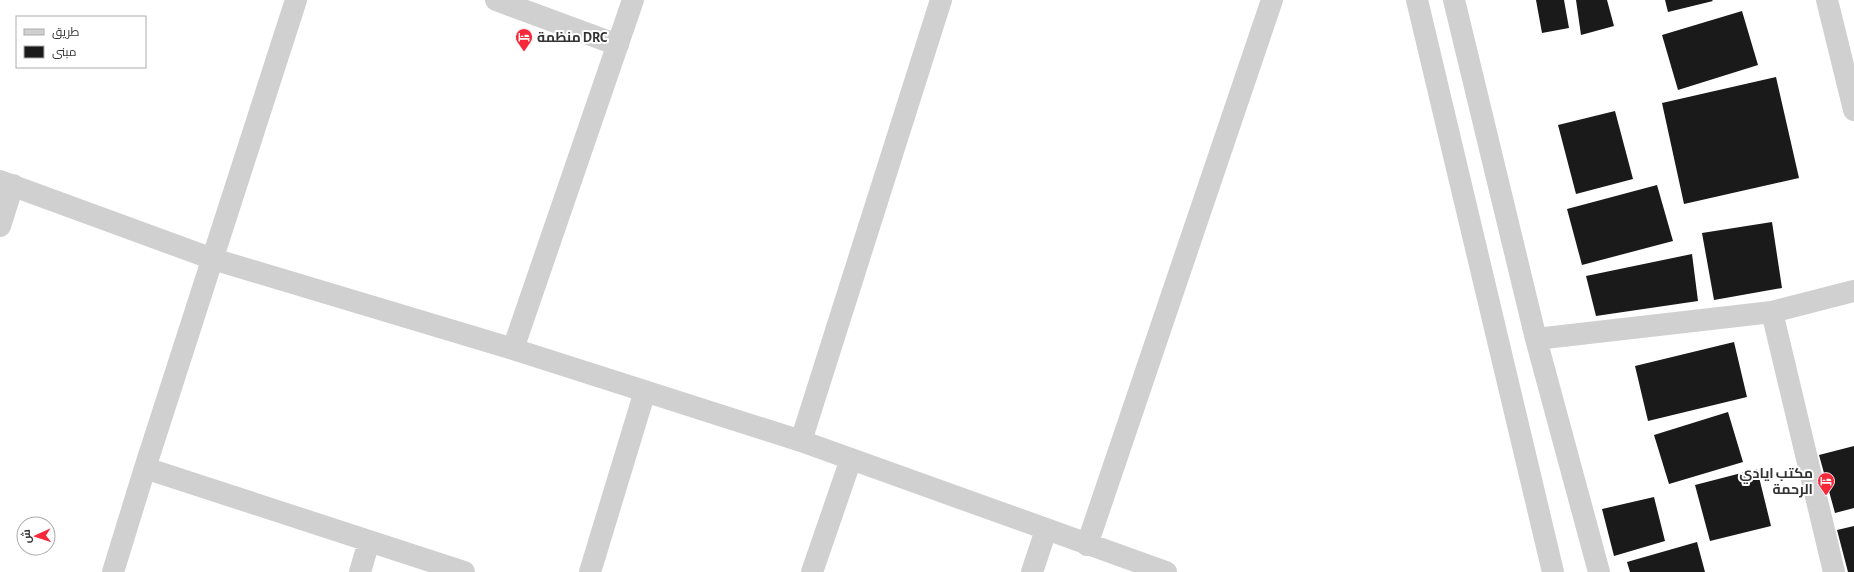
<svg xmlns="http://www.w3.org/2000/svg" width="1854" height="572" font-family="'Alegreya Sans',Cairo,sans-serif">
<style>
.building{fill:#1a1a1a}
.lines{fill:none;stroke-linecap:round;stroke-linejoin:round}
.minor{stroke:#d0d0d0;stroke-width:22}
.labels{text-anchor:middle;stroke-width:4;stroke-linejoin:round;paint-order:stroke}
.poi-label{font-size:14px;font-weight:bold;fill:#333;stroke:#fff;text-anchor:start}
</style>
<rect width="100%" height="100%" fill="#fff"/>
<path class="building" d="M1536,0H1564L1569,28L1542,33Z
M1576,0H1607L1614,26L1581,35Z
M1665,0H1712L1713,1L1668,12Z
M1742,11L1758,65L1678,90L1662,35Z
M1776,77L1799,178L1684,204L1662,103Z
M1615,111L1633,179L1576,194L1558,125Z
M1657,185L1673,241L1582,265L1567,209Z
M1772,222L1782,288L1714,300L1702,233Z
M1692,254L1698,301L1596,316L1586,276Z
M1734,342L1747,397L1648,421L1635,366Z
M1728,412L1743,462L1669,484L1654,435Z
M1854,446V508L1835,513L1819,455Z
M1757,469L1771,526L1710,541L1695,485Z
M1654,497L1665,541L1614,556L1602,509Z
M1854,526V572H1848L1837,530Z
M1697,542L1705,572H1630L1627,562Z"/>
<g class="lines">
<path class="minor" d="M496,0L618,45
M1417,0L1553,572
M1454,0L1536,339L1599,572
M1827,0L1854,110
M0,181L213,259L513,349L801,441L1166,572
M0,226L13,185
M1772,312L1834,572
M1536,339L1772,312L1854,291
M513,349L633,0
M801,441L941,0
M145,468L464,572
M1087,545L1272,0
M113,572L145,468L296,0
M360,572L369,541
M590,572L645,391
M812,572L851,459
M1032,572L1046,530"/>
</g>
<defs>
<g id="hotel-pin" transform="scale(0.9)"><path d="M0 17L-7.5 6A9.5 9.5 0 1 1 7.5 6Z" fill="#f6293a" stroke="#fff"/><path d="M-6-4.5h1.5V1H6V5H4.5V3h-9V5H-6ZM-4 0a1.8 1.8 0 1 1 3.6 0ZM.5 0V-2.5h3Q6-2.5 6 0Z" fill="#fff"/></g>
</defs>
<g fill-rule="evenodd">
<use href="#hotel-pin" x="524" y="37"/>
<use href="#hotel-pin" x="1826" y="481"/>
</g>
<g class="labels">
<g class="poi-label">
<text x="537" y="42">منظمة DRC</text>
<text x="1813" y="478" text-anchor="end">مكتب ايادي<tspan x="1813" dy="16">الرحمة</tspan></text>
</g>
</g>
<rect x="16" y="16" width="130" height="52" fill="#ffffff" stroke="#adadad"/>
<rect x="24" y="29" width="20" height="6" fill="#d0d0d0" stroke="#adadad"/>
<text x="52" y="36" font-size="12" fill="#333333">طريق</text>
<rect x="24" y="46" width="20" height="12" fill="#1a1a1a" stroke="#adadad"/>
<text x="52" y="56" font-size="12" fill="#333333">مبنى</text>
<g transform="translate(36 536) rotate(267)"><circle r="19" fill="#ffffff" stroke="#adadad"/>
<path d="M0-3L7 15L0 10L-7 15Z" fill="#f6293a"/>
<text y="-6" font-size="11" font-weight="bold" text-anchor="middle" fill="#333333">ش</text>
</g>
</svg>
